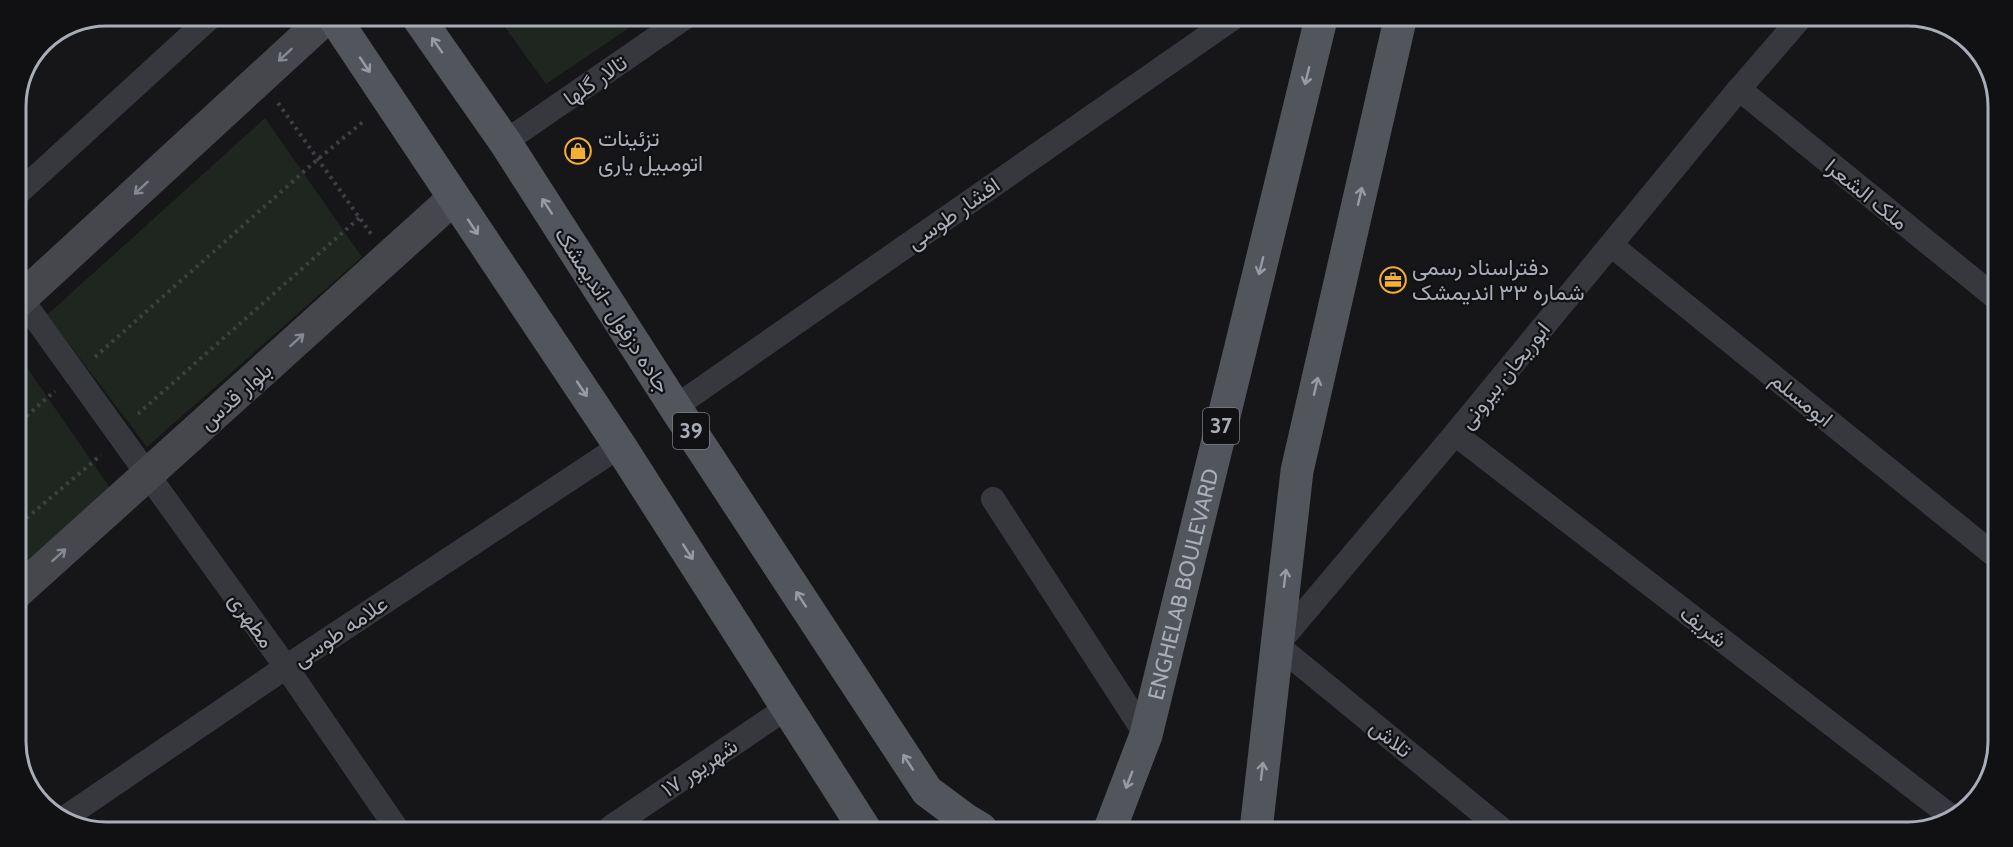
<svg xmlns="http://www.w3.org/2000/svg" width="2013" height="847" font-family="Cabin,Vazirmatn,sans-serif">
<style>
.green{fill:#1e261f}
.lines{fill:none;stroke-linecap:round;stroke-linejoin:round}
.path{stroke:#3d3f44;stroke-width:4;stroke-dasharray:3 4.5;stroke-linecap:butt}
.minor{stroke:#37383d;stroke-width:24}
.secondary{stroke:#45474d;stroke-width:33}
.primary{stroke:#53555c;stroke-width:33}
.oneway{stroke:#979ba6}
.oneway2{stroke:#858993}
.labels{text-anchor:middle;stroke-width:4.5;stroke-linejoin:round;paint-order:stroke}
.shield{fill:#111113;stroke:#7b7e86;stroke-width:1.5}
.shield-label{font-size:21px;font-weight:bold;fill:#a8adb8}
.street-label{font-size:22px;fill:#a8adb8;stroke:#111113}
.poi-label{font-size:22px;fill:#a8adb8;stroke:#111113;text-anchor:start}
.rim{fill:none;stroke:#a8adb8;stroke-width:3}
</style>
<rect width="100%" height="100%" fill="#161618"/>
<path class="green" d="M497,16L645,17L546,84Z
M265,118L362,257L147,447L47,315Z
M19,356L115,495L15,584V359Z"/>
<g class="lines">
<path class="path" d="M278,103L371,234
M95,357L318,159L364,121
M138,414L359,218
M15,426L55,391
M15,528L101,455"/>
<path class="minor" d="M1739,89L1996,298
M505,142L686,17
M15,196L213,15
M1611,245L1993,554
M15,290L286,667L395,826
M675,407L1232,19
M1455,434L1953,818
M993,499L1146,735
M63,819L286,667L620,446
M611,827L788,707
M1504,831L1277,645L1455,434L1739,89L1798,21"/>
<path class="secondary" d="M15,304L328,16
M15,594L454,198"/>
<g class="primary">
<path d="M333,16L620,446L864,828"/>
<path d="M417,16L505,142L675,407L927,791L966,820L981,829"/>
<path id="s1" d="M1110,829L1146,735L1321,19"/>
<path d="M1256,830L1297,471L1400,20"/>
</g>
</g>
<defs><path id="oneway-shaft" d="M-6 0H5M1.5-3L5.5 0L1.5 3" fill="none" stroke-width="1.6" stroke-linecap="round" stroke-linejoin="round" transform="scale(1.5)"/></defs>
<g class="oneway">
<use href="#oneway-shaft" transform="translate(437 45) rotate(-125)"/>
<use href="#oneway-shaft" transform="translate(365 65) rotate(56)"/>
<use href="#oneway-shaft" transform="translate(1307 76) rotate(104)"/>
<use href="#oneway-shaft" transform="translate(1360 196) rotate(-77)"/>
<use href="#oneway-shaft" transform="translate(547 206) rotate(-123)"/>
<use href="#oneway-shaft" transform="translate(473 227) rotate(56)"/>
<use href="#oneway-shaft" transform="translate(1261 266) rotate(104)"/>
<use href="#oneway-shaft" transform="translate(1316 386) rotate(-77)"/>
<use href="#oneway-shaft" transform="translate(582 389) rotate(56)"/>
<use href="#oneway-shaft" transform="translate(688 552) rotate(57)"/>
<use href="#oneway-shaft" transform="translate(1285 578) rotate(-83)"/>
<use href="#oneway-shaft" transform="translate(801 599) rotate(-123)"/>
<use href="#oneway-shaft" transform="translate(908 762) rotate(-123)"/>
<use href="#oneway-shaft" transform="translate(1262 771) rotate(-83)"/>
<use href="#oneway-shaft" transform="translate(1129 780) rotate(111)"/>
</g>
<g class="oneway2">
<use href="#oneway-shaft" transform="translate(285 55) rotate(137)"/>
<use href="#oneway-shaft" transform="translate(141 188) rotate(137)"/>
<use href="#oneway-shaft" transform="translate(297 340) rotate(-42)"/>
<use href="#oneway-shaft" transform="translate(59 555) rotate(-42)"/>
</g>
<defs>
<g id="shop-ring" transform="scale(1.35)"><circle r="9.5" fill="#111113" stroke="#f2b134" stroke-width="1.5"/><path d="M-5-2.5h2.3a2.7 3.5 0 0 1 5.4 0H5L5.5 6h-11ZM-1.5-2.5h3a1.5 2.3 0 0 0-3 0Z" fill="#f2b134"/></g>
<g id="office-ring" transform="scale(1.35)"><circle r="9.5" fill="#111113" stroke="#f2b134" stroke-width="1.5"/><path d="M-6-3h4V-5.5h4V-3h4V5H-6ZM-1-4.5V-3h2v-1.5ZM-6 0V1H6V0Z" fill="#f2b134"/></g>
</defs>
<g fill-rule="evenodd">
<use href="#shop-ring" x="578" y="151"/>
<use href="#office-ring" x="1393" y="280"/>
</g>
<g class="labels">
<g class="shield">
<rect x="1203" y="408" width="36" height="36" rx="4.5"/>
<rect x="673" y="413" width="36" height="36" rx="4.5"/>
</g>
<g class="shield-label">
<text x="1221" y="433">37</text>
<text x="691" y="438">39</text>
</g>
<g class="street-label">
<text transform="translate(595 80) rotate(-35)" y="8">تالار گلها</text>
<text transform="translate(1867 194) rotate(39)" y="8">ملک الشعرا</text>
<text transform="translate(953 213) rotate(-35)" y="8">افشار طوسی</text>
<text transform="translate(613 310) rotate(57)" y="8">جاده دزفول -اندیمشک</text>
<text transform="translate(1504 375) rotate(-51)" y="8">ابوریحان بیرونی</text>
<text transform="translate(235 396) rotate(-42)" y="8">بلوار قدس</text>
<text transform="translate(1802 399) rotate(39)" y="8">ابومسلم</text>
<text dy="8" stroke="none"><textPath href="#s1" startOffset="256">ENGHELAB BOULEVARD</textPath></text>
<text transform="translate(252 620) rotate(55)" y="8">مطهری</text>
<text transform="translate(1704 626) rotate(38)" y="8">شریف</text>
<text transform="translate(340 631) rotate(-34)" y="8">علامه طوسی</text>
<text transform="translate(1391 738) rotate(39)" y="8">تلاش</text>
<text transform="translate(699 767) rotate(-34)" y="8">۱۷ شهریور</text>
</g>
<g class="poi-label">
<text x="598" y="146">تزئینات<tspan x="598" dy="25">اتومبیل یاری</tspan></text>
<text x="1412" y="275">دفتراسناد رسمی<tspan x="1412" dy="25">شماره ۳۳ اندیمشک</tspan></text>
</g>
</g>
<path d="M0 0H2013V847H0ZM106 26H1908A80 80 0 0 1 1988 106V742A80 80 0 0 1 1908 822H106A80 80 0 0 1 26 742V106A80 80 0 0 1 106 26Z" fill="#111113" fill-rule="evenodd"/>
<path class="rim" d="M106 26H1908A80 80 0 0 1 1988 106V742A80 80 0 0 1 1908 822H106A80 80 0 0 1 26 742V106A80 80 0 0 1 106 26Z"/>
</svg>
